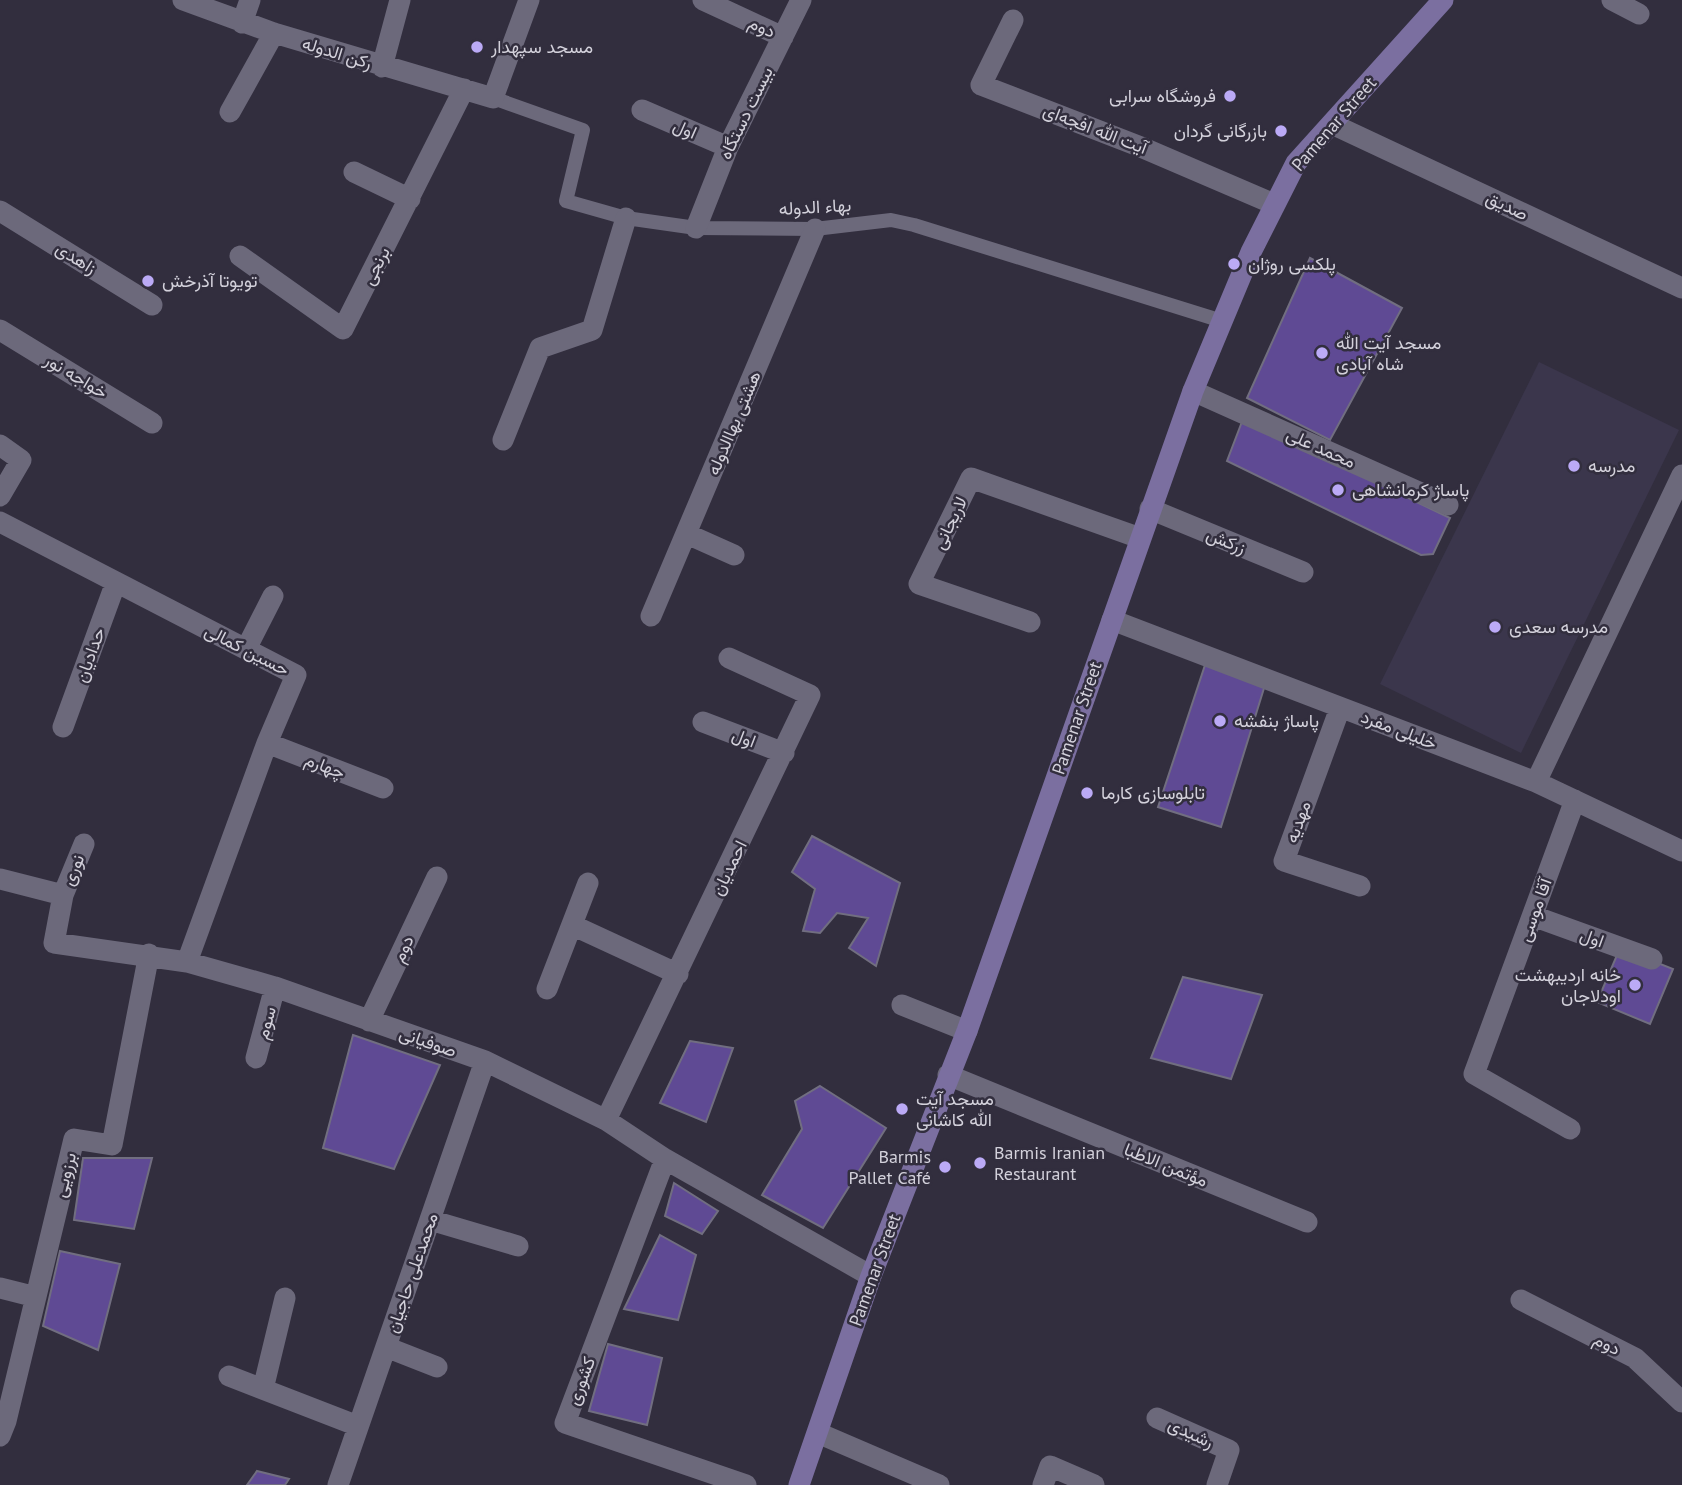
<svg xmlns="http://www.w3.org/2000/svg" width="1682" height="1485" font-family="'PT Sans',Vazirmatn,sans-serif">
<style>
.built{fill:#3b364c}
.building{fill:#5f4a94;stroke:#716e80;stroke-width:2}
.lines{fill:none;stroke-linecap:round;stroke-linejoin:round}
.lane{stroke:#6c697b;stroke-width:14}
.street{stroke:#6c697b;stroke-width:21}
.secondary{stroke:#7b6fa0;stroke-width:21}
.poi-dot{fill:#bbaaf6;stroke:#322e3e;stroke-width:2.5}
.labels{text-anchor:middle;stroke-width:5;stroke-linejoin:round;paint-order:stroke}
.street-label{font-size:18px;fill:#d3d1db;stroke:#322e3e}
.poi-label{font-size:18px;fill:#d3d1db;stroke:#322e3e;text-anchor:start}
</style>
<rect width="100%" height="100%" fill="#322e3e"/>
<path class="built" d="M1539,362L1679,430L1521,753L1380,684Z"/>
<path class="building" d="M1310,258L1402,308L1330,440L1247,398Z
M1243,419L1450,518L1433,554L1421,555L1227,461Z
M1205,665L1265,685L1221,827L1158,807Z
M812,836L900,883L876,966L849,948L868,918L837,913L820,933L803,931L815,889L792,872Z
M1620,948L1673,969L1650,1024L1597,1002Z
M1183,977L1262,995L1231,1079L1151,1058Z
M353,1035L440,1065L394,1169L323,1148Z
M690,1041L733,1048L706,1122L660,1103Z
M820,1086L886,1128L823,1228L762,1195L802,1129L795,1101Z
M83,1158H152L134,1229L74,1220Z
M674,1183L718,1211L702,1234L665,1216Z
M660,1235L696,1255L678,1320L624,1309Z
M60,1251L120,1264L98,1350L43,1326Z
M608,1344L662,1358L647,1425L589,1411Z
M257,1471L289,1479L285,1485H247Z"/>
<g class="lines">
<path class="lane" d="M493,98L583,130L566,201L626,218L696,228L815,229L891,220L914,225L1222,321"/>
<path class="street" d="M183,0L274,33L493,98L529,0
M703,0L783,37
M1612,0L1639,14
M1013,20L981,85L1141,147L1274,204
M242,23L250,0
M382,67L400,0
M642,110L728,147
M230,112L274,33
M1332,124L1682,288
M354,172L410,199
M0,211L152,305
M696,228L728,147L801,0
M240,256L343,329L464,89
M0,330L152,423
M1193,391L1448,505
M503,440L540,348L592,330L626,218
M0,445L21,460L0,496
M1150,509L1303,572
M0,522L296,675L267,743L187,962
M687,534L734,555
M651,616L815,229
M1112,620L1536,782L1682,851
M1030,622L919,584L971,478L1140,538
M246,649L273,596
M1340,708L1284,861L1360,886
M703,722L784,753
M63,727L116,582
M267,743L383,788
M1536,782L1682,475
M0,879L63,895L54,943L187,962L275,987L485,1061L606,1120L665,1159L871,1276
M63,895L84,844
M1533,916L1652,959
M572,925L678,974
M547,989L588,883
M902,1005L967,1031
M369,1021L437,877
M256,1058L275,987
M948,1075L1307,1222
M606,1120L810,695L729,658
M1570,1129L1474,1074L1575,800
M665,1159L565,1423L746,1485
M430,1220L518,1246
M0,1288L36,1297
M1521,1300L1635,1358L1682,1402
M386,1347L437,1367
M229,1376L358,1426
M263,1389L285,1298
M1157,1418L1229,1450L1217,1485
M818,1433L939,1485
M0,1436L6,1421L74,1139L112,1145L149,954
M338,1485L485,1061
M1043,1485L1050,1466L1094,1485"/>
<path class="secondary" d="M799,1485L871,1276L967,1031L1193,391L1251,252L1296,163L1443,0"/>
</g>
<g class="poi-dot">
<circle cx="477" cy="47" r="7"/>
<circle cx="1230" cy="96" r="7"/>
<circle cx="1281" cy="131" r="7"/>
<circle cx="1234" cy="264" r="7"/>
<circle cx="148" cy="281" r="7"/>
<circle cx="1322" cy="353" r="7"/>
<circle cx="1574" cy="466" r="7"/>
<circle cx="1338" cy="490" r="7"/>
<circle cx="1495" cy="627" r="7"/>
<circle cx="1220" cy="721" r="7"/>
<circle cx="1087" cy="793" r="7"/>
<circle cx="1635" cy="985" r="7"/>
<circle cx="902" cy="1109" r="7"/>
<circle cx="980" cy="1163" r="7"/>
<circle cx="945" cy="1167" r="7"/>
</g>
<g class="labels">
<g class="street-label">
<text transform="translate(762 27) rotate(25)" y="6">دوم</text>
<text transform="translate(337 53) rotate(17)" y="6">رکن الدوله</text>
<text transform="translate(746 113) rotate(-64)" y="6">بیست دستگاه</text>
<text transform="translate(1334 124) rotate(-49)" y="6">Pamenar Street</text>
<text transform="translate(685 129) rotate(24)" y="6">اول</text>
<text transform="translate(1095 129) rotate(21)" y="6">آیت الله افجه‌ای</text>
<text transform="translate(1507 206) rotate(25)" y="6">صدیق</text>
<text transform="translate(815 207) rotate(-3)" y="6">بهاء الدوله</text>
<text transform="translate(76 258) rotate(32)" y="6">زاهدی</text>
<text transform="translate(376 266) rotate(-63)" y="6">برنجی</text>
<text transform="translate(76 376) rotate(31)" y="6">خواجه نور</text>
<text transform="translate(734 423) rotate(-67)" y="6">هشتی بهاالدوله</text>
<text transform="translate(1321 448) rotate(24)" y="6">محمد علی</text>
<text transform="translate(950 523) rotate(-64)" y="6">لاریجانی</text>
<text transform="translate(1226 541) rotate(22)" y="6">زرکش</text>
<text transform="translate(247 650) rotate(27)" y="6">حسین کمالی</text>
<text transform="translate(90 655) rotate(-70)" y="6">حدادیان</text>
<text transform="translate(1077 718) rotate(-71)" y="6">Pamenar Street</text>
<text transform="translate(1399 730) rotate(21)" y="6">خلیلی مفرد</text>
<text transform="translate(744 738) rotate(21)" y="6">اول</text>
<text transform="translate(325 766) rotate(21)" y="6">چهارم</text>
<text transform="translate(1298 822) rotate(-70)" y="6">مهدیه</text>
<text transform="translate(729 868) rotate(-64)" y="6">احمدیان</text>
<text transform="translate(73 870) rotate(-68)" y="6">نوری</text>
<text transform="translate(1535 910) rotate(-70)" y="6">آقا موسی</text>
<text transform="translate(1592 938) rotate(20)" y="6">اول</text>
<text transform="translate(403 949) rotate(-65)" y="6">دوم</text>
<text transform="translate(266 1023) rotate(-75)" y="6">سوم</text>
<text transform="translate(428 1042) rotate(19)" y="6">صوفیانی</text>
<text transform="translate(1166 1165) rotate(22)" y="6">مؤتمن الاطبا</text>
<text transform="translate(65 1175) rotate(-76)" y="6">برزویی</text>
<text transform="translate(875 1270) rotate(-70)" y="6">Pamenar Street</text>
<text transform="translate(412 1273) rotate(-71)" y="6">محمدعلی حاجیان</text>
<text transform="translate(1607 1344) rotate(27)" y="6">دوم</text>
<text transform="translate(581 1381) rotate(-69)" y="6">کشوری</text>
<text transform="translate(1191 1433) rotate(25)" y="6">رشیدی</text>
</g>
<g class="poi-label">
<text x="491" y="53">مسجد سپهدار</text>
<text x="1216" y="102" text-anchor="end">فروشگاه سرابی</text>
<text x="1267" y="137" text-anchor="end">بازرگانی گردان</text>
<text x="1248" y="270">پلکسی روژان</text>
<text x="162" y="287">تویوتا آذرخش</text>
<text x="1336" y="349">مسجد آیت الله<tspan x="1336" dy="21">شاه آبادی</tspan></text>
<text x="1588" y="472">مدرسه</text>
<text x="1352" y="496">پاساژ کرمانشاهی</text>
<text x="1509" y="633">مدرسه سعدی</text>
<text x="1234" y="727">پاساژ بنفشه</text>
<text x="1101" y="799">تابلوسازی کارما</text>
<text x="1621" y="981" text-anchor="end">خانه اردیبهشت<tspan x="1621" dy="21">اودلاجان</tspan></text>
<text x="916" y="1105">مسجد آیت<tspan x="916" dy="21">الله کاشانی</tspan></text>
<text x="994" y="1159">Barmis Iranian<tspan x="994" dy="21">Restaurant</tspan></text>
<text x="931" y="1163" text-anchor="end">Barmis<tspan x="931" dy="21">Pallet Café</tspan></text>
</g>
</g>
</svg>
